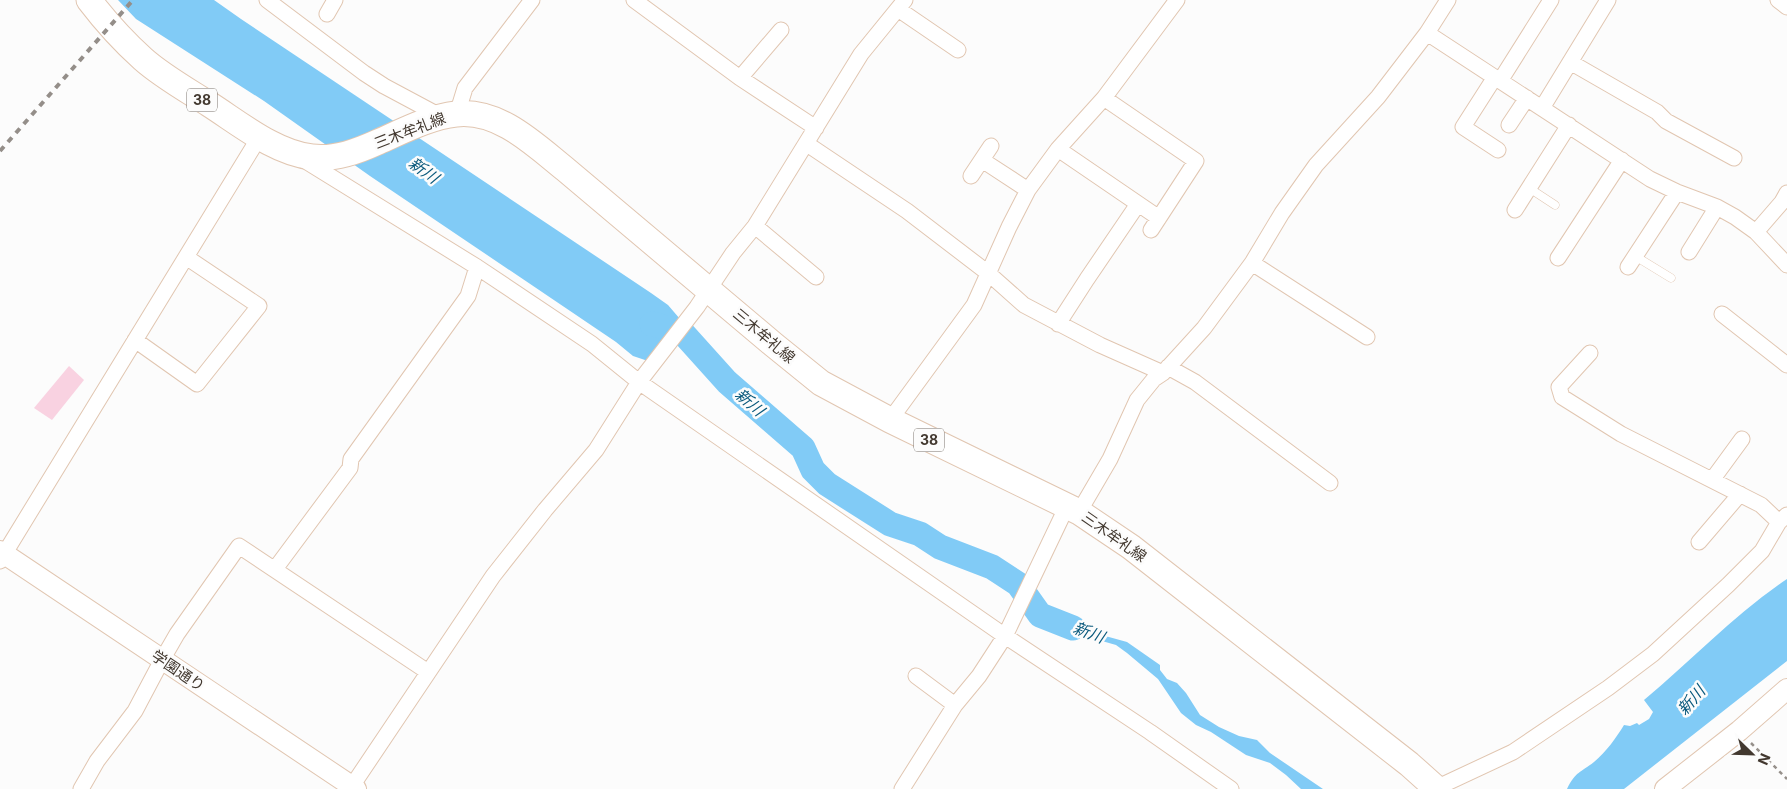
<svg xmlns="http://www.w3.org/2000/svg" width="1787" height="789" font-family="Inter,'Noto Sans JP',sans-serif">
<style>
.water{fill:#81cbf6}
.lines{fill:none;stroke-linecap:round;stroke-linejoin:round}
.river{stroke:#81cbf6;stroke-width:25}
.building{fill:#f9d2e1}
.service-casing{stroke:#e1c6b1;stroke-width:9}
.minor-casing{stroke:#e1c6b1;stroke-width:17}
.tertiary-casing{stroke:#e1c6b1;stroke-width:22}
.primary-casing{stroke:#e1c6b1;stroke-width:27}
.path{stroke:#96908b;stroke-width:2.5;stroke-dasharray:4 4;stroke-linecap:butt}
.service{stroke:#fff;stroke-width:8}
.minor{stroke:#fff;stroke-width:15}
.tertiary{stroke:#fff;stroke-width:20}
.primary{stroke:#fff;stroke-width:25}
.rail{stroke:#948e89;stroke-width:4;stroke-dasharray:6 6;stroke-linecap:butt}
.labels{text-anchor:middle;stroke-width:5;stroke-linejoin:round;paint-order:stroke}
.shield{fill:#fcfcfc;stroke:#7a736c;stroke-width:1}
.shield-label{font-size:14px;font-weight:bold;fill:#42382f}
.street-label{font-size:15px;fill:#42382f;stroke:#fcfcfc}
.water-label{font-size:16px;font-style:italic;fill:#0b5a7d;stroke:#fcfcfc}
</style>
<rect width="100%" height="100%" fill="#fcfcfc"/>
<path class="water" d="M118,0H214L241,19L651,293L668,305L686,326L657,364L633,356L616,342L370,176L264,101L136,19Z
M1787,579V661L1624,789H1567C1576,771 1580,773 1594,762C1606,752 1616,738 1624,725L1630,726L1637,723L1639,725L1649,719L1653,712L1644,700C1692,660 1735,614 1787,579Z
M1040,614L1080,629L1127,642L1160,665V670L1167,679L1177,683L1186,693L1200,715L1219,727L1239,736L1257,740L1270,753L1323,789H1301L1286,775L1270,763L1246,755L1211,732L1196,725L1181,713L1158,679L1127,653L1116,645L1081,635L1043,618Z"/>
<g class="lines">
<path class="river" d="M652,324L682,332L727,382L803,448L813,470L827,484L890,524L920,534L940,547L992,567L1018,584L1040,615L1073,628"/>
</g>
<path class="building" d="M69,366L84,380L52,420L34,408Z"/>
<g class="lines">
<g class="service-casing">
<path id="service" d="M1529,188L1555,205
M1635,256L1671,278"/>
</g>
<g class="minor-casing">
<path id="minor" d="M267,0L364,73L384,86L442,117
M634,0L740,78L816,128
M1778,0L1787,7
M898,9L958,50
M327,14L335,0
M1427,33L1650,179L1677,192L1717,207L1735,217L1756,232L1787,265
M1570,62L1657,112L1666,121L1734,158
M1495,77L1463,127L1498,150
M740,78L781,30
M1500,81L1551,0
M1104,98L1196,161L1151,230
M1542,108L1608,0
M457,114L465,88L532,0
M1509,125L1527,98
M807,144L907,211L988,273L1024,305L1100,345L1163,373
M1058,149L1159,218
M304,160L477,267L592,344L639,382L1005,636L1150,732L1231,789
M982,160L1028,190
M971,176L991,146
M1515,210L1569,125
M755,226L816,277
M1756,232L1782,202L1787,193
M1689,252L1717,207
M1558,258L1622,160
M1252,263L1367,337
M1628,267L1677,192
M1722,314L1787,365
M1058,324L1087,279L1138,204
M135,340L197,384L259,306L186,257
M1590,353L1559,387L1562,397L1621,434L1761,505L1779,522
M1168,367L1195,382L1330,483
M890,420L974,305L1009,227L1028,190L1058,149L1104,98L1177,0
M1712,480L1742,439
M1079,512L1110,459L1137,400L1154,379L1163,373L1204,328L1252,263L1282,213L1316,165L1378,97L1427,33L1448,0
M1699,542L1740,494
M0,561L260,136
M275,569L350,468L351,459L468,296L477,267
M916,676L955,705
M1436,788L1513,752L1608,688L1653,654L1728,585L1762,551L1779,522L1787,515
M81,789L97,761L135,711L162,660L177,634L239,546L428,672
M350,789L493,576L545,510L596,450L639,382L697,307L733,253L755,226L861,54L905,0
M902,789L955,705L979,676L1005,636L1067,506"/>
</g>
<g class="tertiary-casing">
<path id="tertiary" d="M0,551L356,789
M1665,789L1739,731L1787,689"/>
</g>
<g class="primary-casing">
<path id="primary" d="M89,0C105,21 123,41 143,59C162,76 187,90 209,104C239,123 275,153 312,157C335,160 358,151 378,142C403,131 429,117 456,114C499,109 535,145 565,169L774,345L821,383L890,420L1079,512L1131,547L1409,764L1437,789"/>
</g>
<path class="path" d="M1751,743L1787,779"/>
<use href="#service" class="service"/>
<use href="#minor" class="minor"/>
<use href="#tertiary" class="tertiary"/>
<use href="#primary" class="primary"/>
<path class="rail" d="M0,151L133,0"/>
</g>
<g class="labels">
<g class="shield">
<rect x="187" y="88.5" width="30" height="23" rx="4"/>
<rect x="914" y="428.5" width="30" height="23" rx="4"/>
</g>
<g class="shield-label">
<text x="202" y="105">38</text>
<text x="929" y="445">38</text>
</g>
<g class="street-label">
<text transform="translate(410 131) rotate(-21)" y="5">三木牟礼線</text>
<text transform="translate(764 336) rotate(40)" y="5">三木牟礼線</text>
<text transform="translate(1114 537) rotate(35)" y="5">三木牟礼線</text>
<text transform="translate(178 671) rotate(34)" y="5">学園通り</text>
</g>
<g class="water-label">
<text transform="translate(424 170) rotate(36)" y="6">新川</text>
<text transform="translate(750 402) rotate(41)" y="6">新川</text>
<text transform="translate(1089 632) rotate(20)" y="6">新川</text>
<text transform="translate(1691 700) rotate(-49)" y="6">新川</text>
</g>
</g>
<g transform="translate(1752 754) rotate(113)" stroke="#fcfcfc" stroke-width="4" paint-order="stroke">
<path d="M0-4L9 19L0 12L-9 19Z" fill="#42382f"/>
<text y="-8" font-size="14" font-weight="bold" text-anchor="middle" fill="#42382f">N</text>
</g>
</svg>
